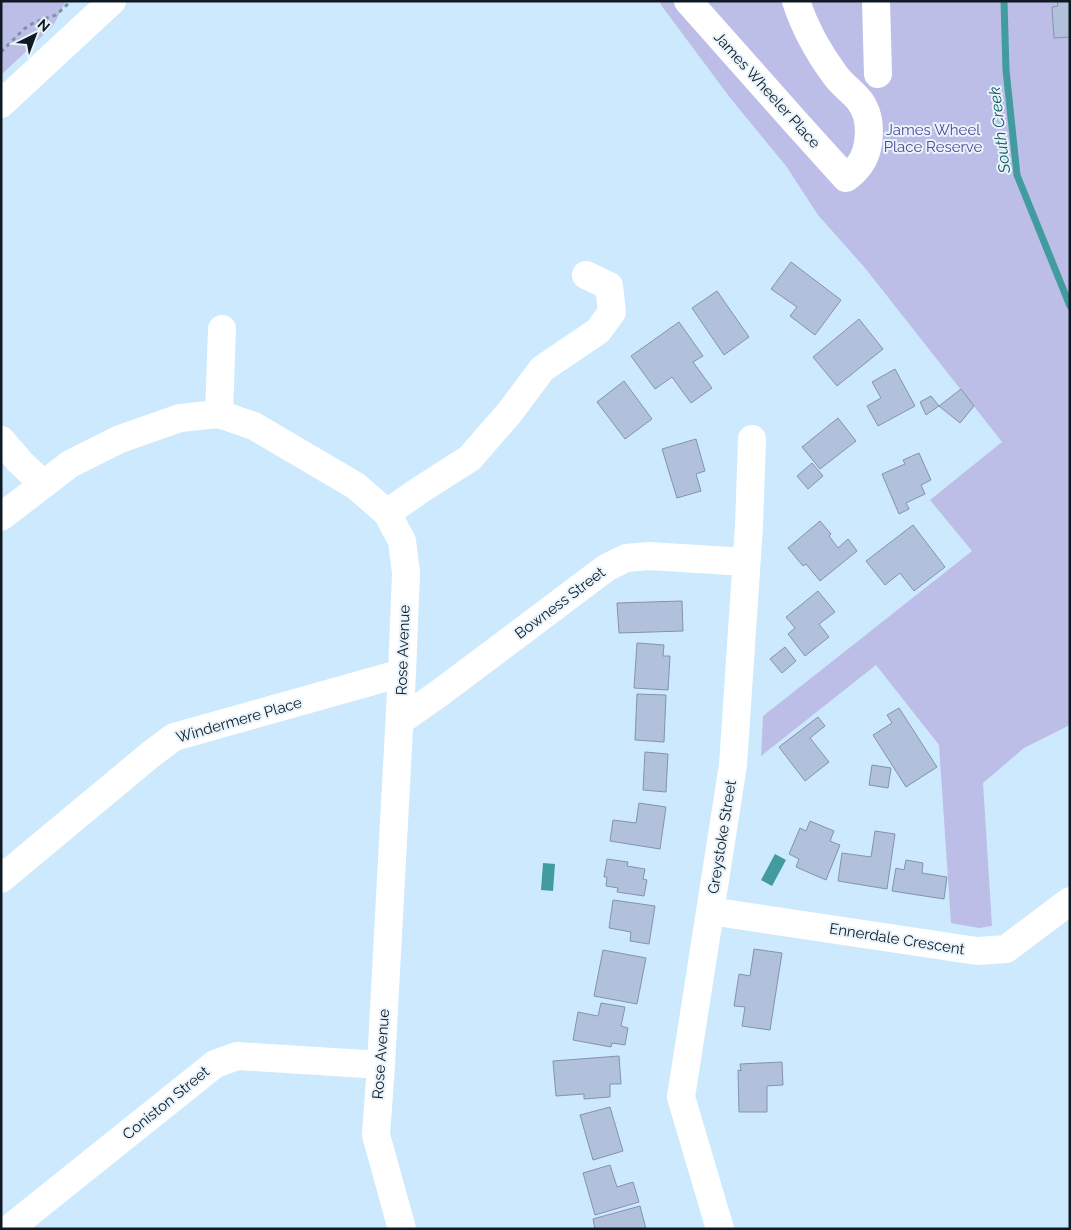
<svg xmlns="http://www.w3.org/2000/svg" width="1071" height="1230" font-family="Raleway,sans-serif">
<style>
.green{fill:#bdbee8}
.water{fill:#429b9e}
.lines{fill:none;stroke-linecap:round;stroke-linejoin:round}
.stream{stroke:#429b9e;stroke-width:7}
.building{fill:#b1c0db;stroke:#8593ad}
.path{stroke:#7e94a3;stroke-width:3;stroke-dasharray:4 4;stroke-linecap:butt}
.minor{stroke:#fff;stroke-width:28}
.labels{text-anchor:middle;stroke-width:4;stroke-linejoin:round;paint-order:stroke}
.street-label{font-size:15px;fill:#0f1921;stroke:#e8f3fc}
.park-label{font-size:15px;fill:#504c93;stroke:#e8f3fc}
.water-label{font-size:16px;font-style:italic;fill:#0f5b5e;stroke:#e8f3fc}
</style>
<rect width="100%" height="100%" fill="#cce9fe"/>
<path class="green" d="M1,1H66L53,26L1,75Z
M660,1H1070V725L1024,748L983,783L992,926L979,928L951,923L939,745L876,665L761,756L763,716L972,551L930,500L1002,442L865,268L818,215L786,166L731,99L661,5Z"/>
<path class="water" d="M775,854L786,860L772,886L761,880Z
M543,863L555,864L553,891L541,890Z"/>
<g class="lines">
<path class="stream" d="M1004,1L1006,70L1017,175L1070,306"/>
</g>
<path class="building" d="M1057,1H1070V37L1054,38L1052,7L1058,6Z
M791,262L841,300L815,335L790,316L797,307L771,289Z
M717,291L749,337L724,355L692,308Z
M859,319L883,349L837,386L813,357Z
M679,322L703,356L693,362L712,388L691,403L672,377L655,389L631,356Z
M895,369L915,406L878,426L867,406L881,398L872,382Z
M624,381L652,419L625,439L597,402Z
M961,389L974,406L960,423L939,406Z
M931,396L939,406L926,415L920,402Z
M838,418L856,441L820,469L802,447Z
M696,439L705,471L696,474L701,491L677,498L662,449Z
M919,453L931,480L921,485L925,494L906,503L909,509L899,514L882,474L905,464L903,460Z
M812,463L823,476L808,489L797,476Z
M820,521L831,534L829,536L838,548L848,539L857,551L820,581L806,564L803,566L788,548Z
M913,525L945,567L914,591L900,573L885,585L866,561Z
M818,591L835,612L819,624L829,637L805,656L788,634L795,628L786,617Z
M682,601L683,631L619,633L617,603Z
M637,643L664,645L663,656H670L668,690L634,688Z
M785,647L796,661L782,673L770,659Z
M637,694L666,695L664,742L635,740Z
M899,708L937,767L906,787L873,735L892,723L887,715Z
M818,717L825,726L810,738L829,762L805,781L779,747Z
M645,752L668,754L666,792L643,790Z
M872,765L891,768L888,788L869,785Z
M639,803L666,807L660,849L610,841L613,820L636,823Z
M810,821L834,831L830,841L840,845L826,880L796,867L799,859L789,854L800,828L806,831Z
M875,831L895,834L887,889L838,881L842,853L871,857Z
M607,859L628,862L627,866L645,869L643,879L647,880L644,896L617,892L618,888L606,886L607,877H604Z
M906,860L923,863L922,873L947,877L944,899L892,891L896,868L904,870Z
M613,900L655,906L649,944L630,941L631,932L609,928Z
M754,949L782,953L770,1030L742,1026L745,1007L734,1006L739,974L750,976Z
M603,950L646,958L637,1004L594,996Z
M601,1003L625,1007L621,1026L628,1028L625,1045L612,1043L611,1047L573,1040L578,1012L598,1016Z
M619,1056L621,1084H610V1097L584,1099V1094L556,1096L553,1061Z
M782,1062L783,1085L767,1086V1112H739L738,1070L741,1071L740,1064Z
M610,1107L623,1151L593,1160L580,1115Z
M610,1165L617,1187L633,1182L639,1202L595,1215L583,1173Z
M640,1206L646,1229H595L593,1219Z"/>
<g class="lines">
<path class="path" d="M1,52L24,29L35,22L56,15L71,1"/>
<path class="minor" d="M688,1L799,126L846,178C850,175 854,172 857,168C872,151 873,117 859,100C852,91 842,85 835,75C818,52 805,29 796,1
M876,1L878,74
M1,104L112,1
M219,414L222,329
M1,440L20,462L43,484
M387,513L420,490L470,458L510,412L542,369L598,331L612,312L609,286L586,275
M1,517L70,464L120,439L180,418L219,414L254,426L356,486L387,513L402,541L406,573L402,673L381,1065L376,1135L402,1229
M400,721L441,692L606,568L626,558L649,556L746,562
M1,879L150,755L174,737L402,673
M710,911L977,951L1006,949L1070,901
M9,1229L215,1064L237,1056L381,1065
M720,1229L681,1097L733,765L749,526L752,439"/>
</g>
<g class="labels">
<g class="street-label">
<text transform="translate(767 90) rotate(48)" y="5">James Wheeler Place</text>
<text transform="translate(560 603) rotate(-37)" y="5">Bowness Street</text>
<text transform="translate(403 650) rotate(-88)" y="5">Rose Avenue</text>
<text transform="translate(239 720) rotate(-16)" y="5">Windermere Place</text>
<text transform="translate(722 837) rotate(-81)" y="5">Greystoke Street</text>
<text transform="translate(897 939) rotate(9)" y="5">Ennerdale Crescent</text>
<text transform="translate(381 1054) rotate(-86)" y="5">Rose Avenue</text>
<text transform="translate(166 1103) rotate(-39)" y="5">Coniston Street</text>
</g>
<g class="park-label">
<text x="933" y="135">James Wheel<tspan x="933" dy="17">Place Reserve</tspan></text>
</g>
<g class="water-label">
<text transform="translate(999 130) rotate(-97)" y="6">South Creek</text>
</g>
</g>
<rect width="1071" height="1230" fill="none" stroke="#0f1921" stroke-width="5"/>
<g transform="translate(35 35) rotate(42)" stroke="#e8f3fc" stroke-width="4" paint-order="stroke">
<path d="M0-4L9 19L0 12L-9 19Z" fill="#0f1921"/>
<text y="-8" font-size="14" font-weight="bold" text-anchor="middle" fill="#0f1921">N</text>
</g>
</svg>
